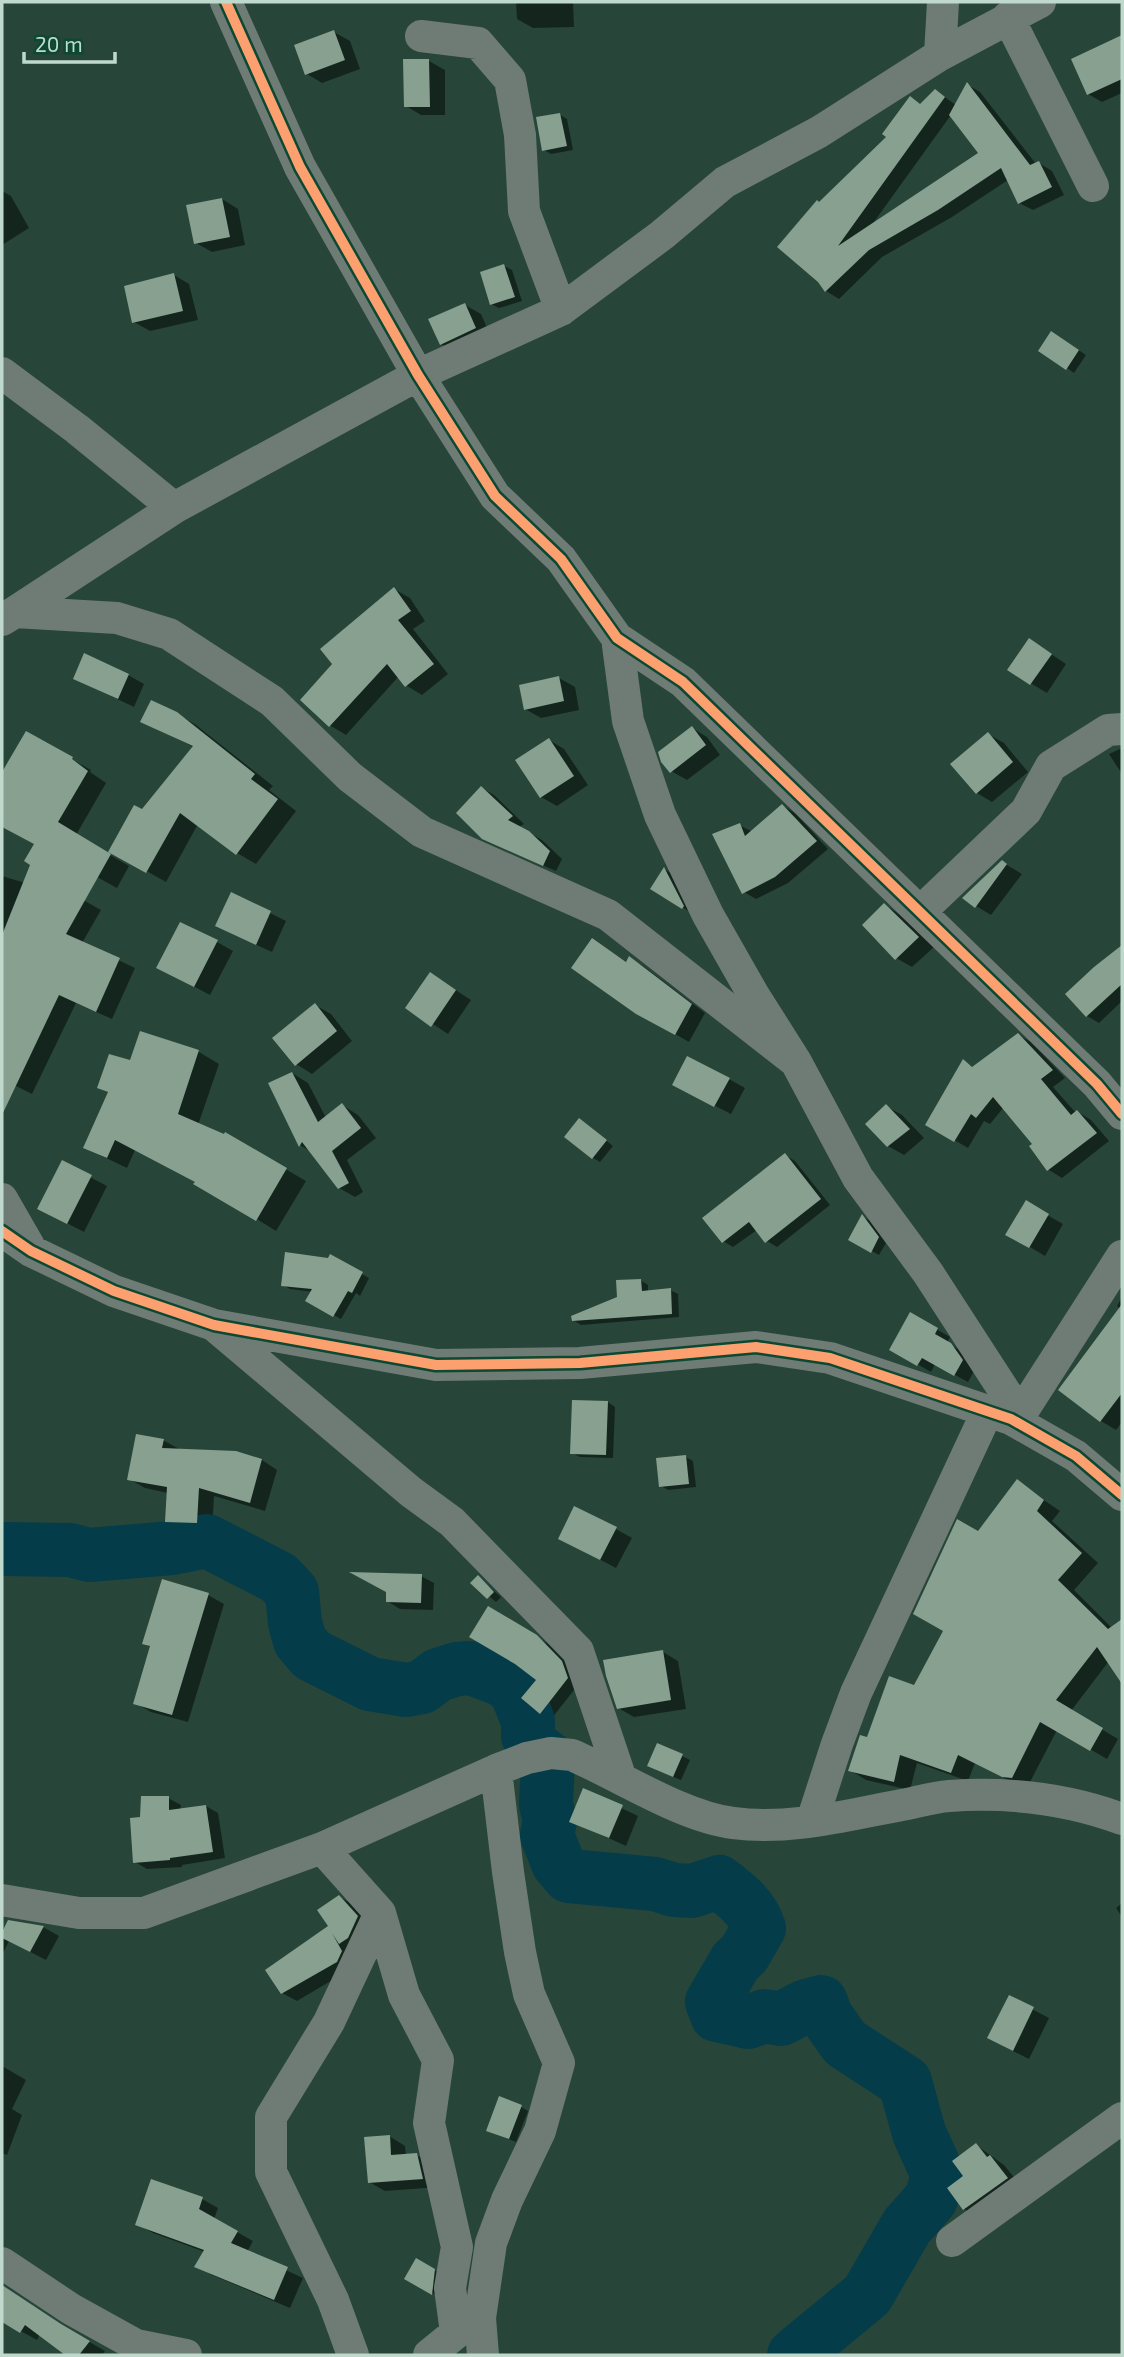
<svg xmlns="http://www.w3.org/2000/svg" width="1124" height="2357" font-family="'Exo 2',sans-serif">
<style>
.shadow{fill:#0007;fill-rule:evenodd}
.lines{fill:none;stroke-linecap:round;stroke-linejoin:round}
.river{stroke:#043c49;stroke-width:54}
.building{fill:#88a090}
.minor{stroke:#6e7c75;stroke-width:32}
.cycleway-casing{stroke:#0c4832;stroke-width:15}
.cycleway{stroke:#fca06f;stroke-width:10}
</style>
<rect width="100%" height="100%" fill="#274639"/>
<path class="shadow" d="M516,2H573L574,27L533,28L517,19Z
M334,32L350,41L360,69L322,83L307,74Z
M1122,37V93L1102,102L1088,94L1073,60Z
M429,61L445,70V115H421L406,106Z
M968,85L980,92L1036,164L1039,163L1052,171L1064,195L1033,210L1019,203L1008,180L952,217L882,257L839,299L826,291L819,281L820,204L936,91L956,105ZM951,115L981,154L871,226Z
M560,115L567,119L573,150L551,154L544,150Z
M2,191L11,196L29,228L2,245Z
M222,199L238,209L245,245L212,252L196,243Z
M504,266L512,270L522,301L499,308L491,304Z
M174,275L189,284L198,320L150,331L134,322Z
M465,305L481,314L491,337L457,353L441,344Z
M1059,337L1086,355L1074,373L1067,368Z
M394,589L410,598L425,621L413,629L448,674L422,695L407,686L399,676L346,735L331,726L302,700Z
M1045,650L1066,664L1047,693L1009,670Z
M128,675L144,684L134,707L75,679Z
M559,678L575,687L579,710L541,718L525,709Z
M176,713L196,725L273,786L269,790L296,811L256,864L237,853L198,824L166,882L111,851L194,747L143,722Z
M692,728L707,737L720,755L687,780L671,771Z
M26,734L91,770L90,772L106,783L76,835L129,866L117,888L2,825V798L10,783L2,778V775Z
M988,734L1004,743L1028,772L992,802L977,793Z
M549,740L564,749L588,785L557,806L541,797Z
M1122,748V774L1109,754Z
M482,788L494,795L524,824L519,827L542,840L562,859L556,871L496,845Z
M783,806L795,813L828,849L788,883L756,899L744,892L739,825L753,832Z
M1002,862L1022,874L991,915L976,906Z
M664,869L671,873L690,912L652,888Z
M2,876L85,901L101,910L82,943L135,968L112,1019L76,1003L32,1094L2,1079V1018L4,1013L2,1012Z
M232,894L286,921L272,952L233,934Z
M885,905L900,915L934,947L912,967L896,958Z
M593,940L628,963L630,958L643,966L705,1013L689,1042L637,1012Z
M217,942L233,951L210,995L174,976Z
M1122,947V1001L1099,1023L1087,1016L1067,994L1095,968Z
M431,974L471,1000L448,1034L407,1007Z
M315,1005L331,1014L352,1041L312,1074L296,1064Z
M142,1033L199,1052L219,1064L198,1125L224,1136L225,1134L306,1181L276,1231L197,1182L135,1150L127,1168L85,1148L109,1093L99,1088L132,1063Z
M1018,1035L1031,1042L1065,1078L1053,1087L1076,1113L1078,1112L1091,1120L1109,1141L1062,1178L1049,1170L1032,1146L1034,1144L1004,1107L990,1124L984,1121L968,1148L927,1124L964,1062L974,1068Z
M292,1073L308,1083L326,1118L342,1105L358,1115L376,1138L347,1160L363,1192L355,1197L339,1188L312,1152L301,1146L271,1084Z
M729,1079L745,1088L731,1114L690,1093Z
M886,1106L902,1115L924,1138L904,1155L888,1146Z
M587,1125L613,1146L600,1162L593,1158Z
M785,1155L795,1161L830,1205L777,1247L767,1241L757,1230L733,1247L723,1241Z
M63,1163L107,1186L84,1232L55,1217Z
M1026,1203L1063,1224L1045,1256L1008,1234Z
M862,1217L869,1220L886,1243L879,1255L850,1239Z
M331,1257L369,1278L360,1296L356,1293L341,1319L308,1301L313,1292L290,1289L283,1285L329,1260Z
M640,1280L648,1285V1292L670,1290L678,1294L679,1317L581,1325L573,1320L619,1299Z
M1122,1297V1422L1116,1430L1101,1421L1120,1309L1117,1306Z
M910,1314L950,1337L947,1343L965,1353L975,1369L968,1382L935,1364L931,1372L891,1349Z
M608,1402L615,1407L613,1458L580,1457L572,1453Z
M163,1440L179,1449L236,1453L262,1460L277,1470L265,1511L214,1496L212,1531L183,1530L167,1521L168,1493L145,1488L129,1479Z
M686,1457L693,1461L696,1487L668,1490L661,1486Z
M1017,1482L1060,1511L1052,1521L1098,1563L1074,1590L1112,1628L1122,1621V1672L1109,1661L1071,1711L1118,1739L1107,1759L1057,1730L1028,1786H1020L975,1763L968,1781L917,1763L910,1790L866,1780L850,1770L869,1739L915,1687L946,1631L979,1533Z
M616,1529L632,1538L616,1568L576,1547Z
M421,1576L434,1583L433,1610L400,1609L387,1601L388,1591Z
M478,1577L501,1597L496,1602L473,1583Z
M208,1595L224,1604L188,1722L151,1712L135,1703L151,1647L144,1643Z
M489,1608L548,1644L572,1669L578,1685L552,1718L541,1712L538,1680Z
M663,1652L678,1661L686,1709L634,1717L618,1708Z
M682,1756L690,1760L681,1780L656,1770Z
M584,1790L638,1816L626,1846L571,1821Z
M168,1798L181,1805L180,1810L206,1806L218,1813L225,1858L182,1865V1867L147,1869L135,1862L141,1819Z
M339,1897L354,1905L372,1925L351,1969L297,2001L282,1993L330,1927Z
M1122,1903V1917L1116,1908Z
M9,1922L43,1927L59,1936L46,1960L9,1941L2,1955V1927L5,1929Z
M1009,1997L1049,2018L1029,2059L1005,2047Z
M2,2066L26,2080L12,2109L22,2115L7,2155L2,2153Z
M521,2107L528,2111L516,2142L496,2134Z
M389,2136L405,2146L406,2156L416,2155L432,2164L438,2187L385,2191L369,2182Z
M976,2145L1004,2165L1021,2186L978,2217L964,2209L966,2176Z
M202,2199L218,2208L214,2219L253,2241L247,2252L303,2278L290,2308L212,2275L197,2266L205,2252L153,2233L137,2224Z
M434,2270L442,2274L440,2297L414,2283Z
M2,2286L74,2333L105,2351L102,2355H68L40,2334L37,2340L2,2321Z"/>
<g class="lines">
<path class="river" d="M2,1549L70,1550L89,1555L172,1548L207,1541L279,1578L292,1592L295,1623L300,1641L312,1655L370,1684L406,1690L422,1687L438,1675L457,1669L471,1668L503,1680L516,1691L528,1721V1736L535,1748L548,1758L546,1804L550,1821L547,1835L558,1863L569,1876L655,1884L674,1890L692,1891L719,1882C737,1896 752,1907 759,1928L744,1954L736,1961L712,2002L717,2015L748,2022L765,2016L781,2019L806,2006L821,2002L826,2016L845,2043L905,2082L919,2133L938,2175L931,2199L907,2226L867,2295L794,2355"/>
</g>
<path class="building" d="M334,30L345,60L305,75L294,45Z
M1122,35V79L1087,95L1071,59Z
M403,59H429L430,107H404Z
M967,82L1030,165L1039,161L1052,187L1018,204L1001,168L938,210L869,250L825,292L818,282L777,247L817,200L819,202L886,137L882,134L910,96L920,104L935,89L945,97L838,246L978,153L949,115Z
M560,113L567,146L542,151L536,117Z
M222,198L230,237L194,244L186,205Z
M504,264L515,297L490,305L480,272Z
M174,273L183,311L132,323L124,286Z
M465,303L476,328L440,345L428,319Z
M1051,331L1079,350L1066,370L1038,351Z
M394,587L411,611L398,620L434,664L405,687L387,664L329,727L300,700L332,664L320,649Z
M1029,638L1052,654L1030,685L1007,670Z
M84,653L129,674L118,699L73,679Z
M559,676L564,701L524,710L519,685Z
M151,700L177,712L255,774L251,779L278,799L236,855L180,813L146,873L108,852L134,805L142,809L193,746L140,722Z
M692,726L706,745L670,773L661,762L658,752Z
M26,731L73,757L72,759L88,771L58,822L111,854L66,934L120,958L96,1012L59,995L2,1115V935L30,865L24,861L34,844L2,827V772Z
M988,732L1013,762L976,794L950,764Z
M549,738L574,776L540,798L515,760Z
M481,786L513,816L508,820L529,831L550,851L543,866L482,839L456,813Z
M782,804L817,841L775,877L742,894L712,834L740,823L745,836Z
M1002,860L1007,864L975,908L962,898Z
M664,867L684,906L682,909L650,889Z
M231,892L271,911L256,945L215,926Z
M884,903L919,937L895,960L862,925Z
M180,922L218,940L194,987L156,968Z
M592,938L626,962L629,956L692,1004L675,1035L636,1014L571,968Z
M1122,945V984L1086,1017L1065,994L1094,967Z
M430,972L456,990L431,1027L405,1008Z
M315,1003L337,1031L295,1066L272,1038Z
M140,1031L199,1050L178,1114L224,1134L225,1132L287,1168L256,1221L193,1184L195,1182L115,1140L107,1158L83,1148L108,1092L97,1088L109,1054L130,1060Z
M1018,1033L1053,1070L1041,1079L1071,1115L1077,1110L1097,1133L1047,1171L1029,1146L1032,1144L993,1097L976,1118L971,1114L954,1142L925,1125L963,1059L972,1067Z
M687,1056L730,1078L714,1107L672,1085Z
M292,1072L318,1122L342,1103L361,1128L332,1151L349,1183L338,1189L302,1142L299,1147L268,1083Z
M886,1104L910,1129L887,1147L865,1124Z
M579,1118L607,1140L592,1159L564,1137Z
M785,1153L821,1199L765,1243L749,1222L722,1243L702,1218Z
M62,1160L92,1175L67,1224L37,1209Z
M1026,1200L1049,1214L1029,1248L1005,1235Z
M862,1214L879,1237L871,1253L848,1240Z
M285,1252L328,1258L330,1254L363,1272L352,1293L348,1291L333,1317L305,1301L312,1289L281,1286Z
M641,1279L642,1291L671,1288L672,1314L572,1321L571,1316L617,1297L616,1280Z
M1122,1304V1393L1100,1422L1058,1390Z
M910,1312L938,1328L935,1334L951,1343L963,1360L954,1376L922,1358L917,1366L889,1350Z
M572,1400L608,1401L606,1455L570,1454Z
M136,1434L164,1439L162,1448L236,1451L262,1459L250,1503L199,1488L197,1523L165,1522L167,1487L127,1480Z
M686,1455L689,1484L659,1487L656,1458Z
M1017,1479L1044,1500L1037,1511L1082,1553L1058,1580L1108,1629L1122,1619V1684L1097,1647L1056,1700L1103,1728L1090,1751L1040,1722L1012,1778L1002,1777L958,1755L951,1773L900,1755L894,1782L848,1771L860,1735L867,1737L889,1676L914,1685L943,1631L913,1614L957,1519L978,1531Z
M574,1506L617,1527L600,1560L558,1539Z
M349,1572L422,1574L421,1603L386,1602V1592Z
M478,1575L494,1592L487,1599L470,1583Z
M162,1579L209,1593L172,1715L133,1704L150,1646L142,1644Z
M488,1606L537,1635L562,1661L568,1678L540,1714L521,1698L536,1680L515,1664L469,1637Z
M663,1650L671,1700L617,1709L606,1676L603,1660Z
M657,1743L683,1754L673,1777L647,1766Z
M583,1788L623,1805L609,1838L569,1822Z
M141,1796H169V1810L206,1805L213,1852L170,1858V1860L133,1863L130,1818L140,1817Z
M339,1895L358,1916L348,1938L339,1944L332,1933L342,1951L337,1962L281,1994L265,1970L328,1926L317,1910Z
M8,1920L44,1926L30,1952L2,1938V1932Z
M1009,1995L1034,2007L1013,2051L987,2038Z
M499,2096L522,2105L509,2139L486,2131Z
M390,2135L391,2155L417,2153L423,2179L368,2183L364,2137Z
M976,2143L987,2157L990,2155L1008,2178L963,2210L947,2188L963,2176L952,2161Z
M151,2179L203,2197L199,2209L238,2231L231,2243L288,2267L274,2300L194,2267L204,2250L135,2225Z
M416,2258L435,2269L432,2295L404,2279Z
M2,2285L61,2324L90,2341L79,2355H65L25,2325L20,2333L2,2322Z"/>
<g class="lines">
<path class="minor" d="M226,2L300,167L418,375L495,496L561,559L617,638L683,682L1097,1084L1122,1114
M1008,17L1093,186
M421,36L478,43L510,80L520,135L524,211L561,310
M940,55L943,2
M2,373L77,429L174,508L15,612
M174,508L418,375L561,310L662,235L725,182L819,132L940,55L1040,2
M2,620L15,612L117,618L169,634L272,701L350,777L422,832L608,915L796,1062
M617,638L628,721L660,815L708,915L753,994L796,1062L858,1178L928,1273L1020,1415
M920,912L1026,811L1051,766L1108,730L1122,729
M2,1199L29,1246
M2,1231L31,1251L114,1291L214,1325L436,1365L580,1363L756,1347L830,1358L1011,1419L1076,1456L1122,1495
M216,1327L411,1492L452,1522L578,1651L621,1779
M1011,1419L1020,1415L1122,1256
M812,1821L837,1744L856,1693L988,1410
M322,1848L380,1913L404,1995L438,2060L429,2123L457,2247L450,2288L456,2333L429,2355
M2,1900L79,1913H144L322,1848L496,1770L527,1758L551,1753L572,1755C620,1776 683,1817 733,1823C791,1831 851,1814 907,1804C921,1801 935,1797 949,1796C1007,1792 1068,1799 1122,1819
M952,2241L1122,2118
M2,2263L71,2309L136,2345L186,2355
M353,2355L333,2300L271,2172V2117L329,2022L380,1913
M483,2355L480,2318L491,2243L507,2200L540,2131L559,2063L529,1994L520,1952L508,1872L496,1770"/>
<g class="cycleway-casing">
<path id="cycleway" d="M226,2L300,167L418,375L495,496L561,559L617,638L683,682L1097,1084L1122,1114
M2,1231L31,1251L114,1291L214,1325L436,1365L580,1363L756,1347L830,1358L1011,1419L1076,1456L1122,1495"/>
</g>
<use href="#cycleway" class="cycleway"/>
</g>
<rect width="1124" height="2357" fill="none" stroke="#bfdacc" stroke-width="7"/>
<path d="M24 52v10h91v-10" fill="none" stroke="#bfdacc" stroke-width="3.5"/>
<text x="35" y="52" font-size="21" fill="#bfdacc" stroke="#0c4832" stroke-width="5" paint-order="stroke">20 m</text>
</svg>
